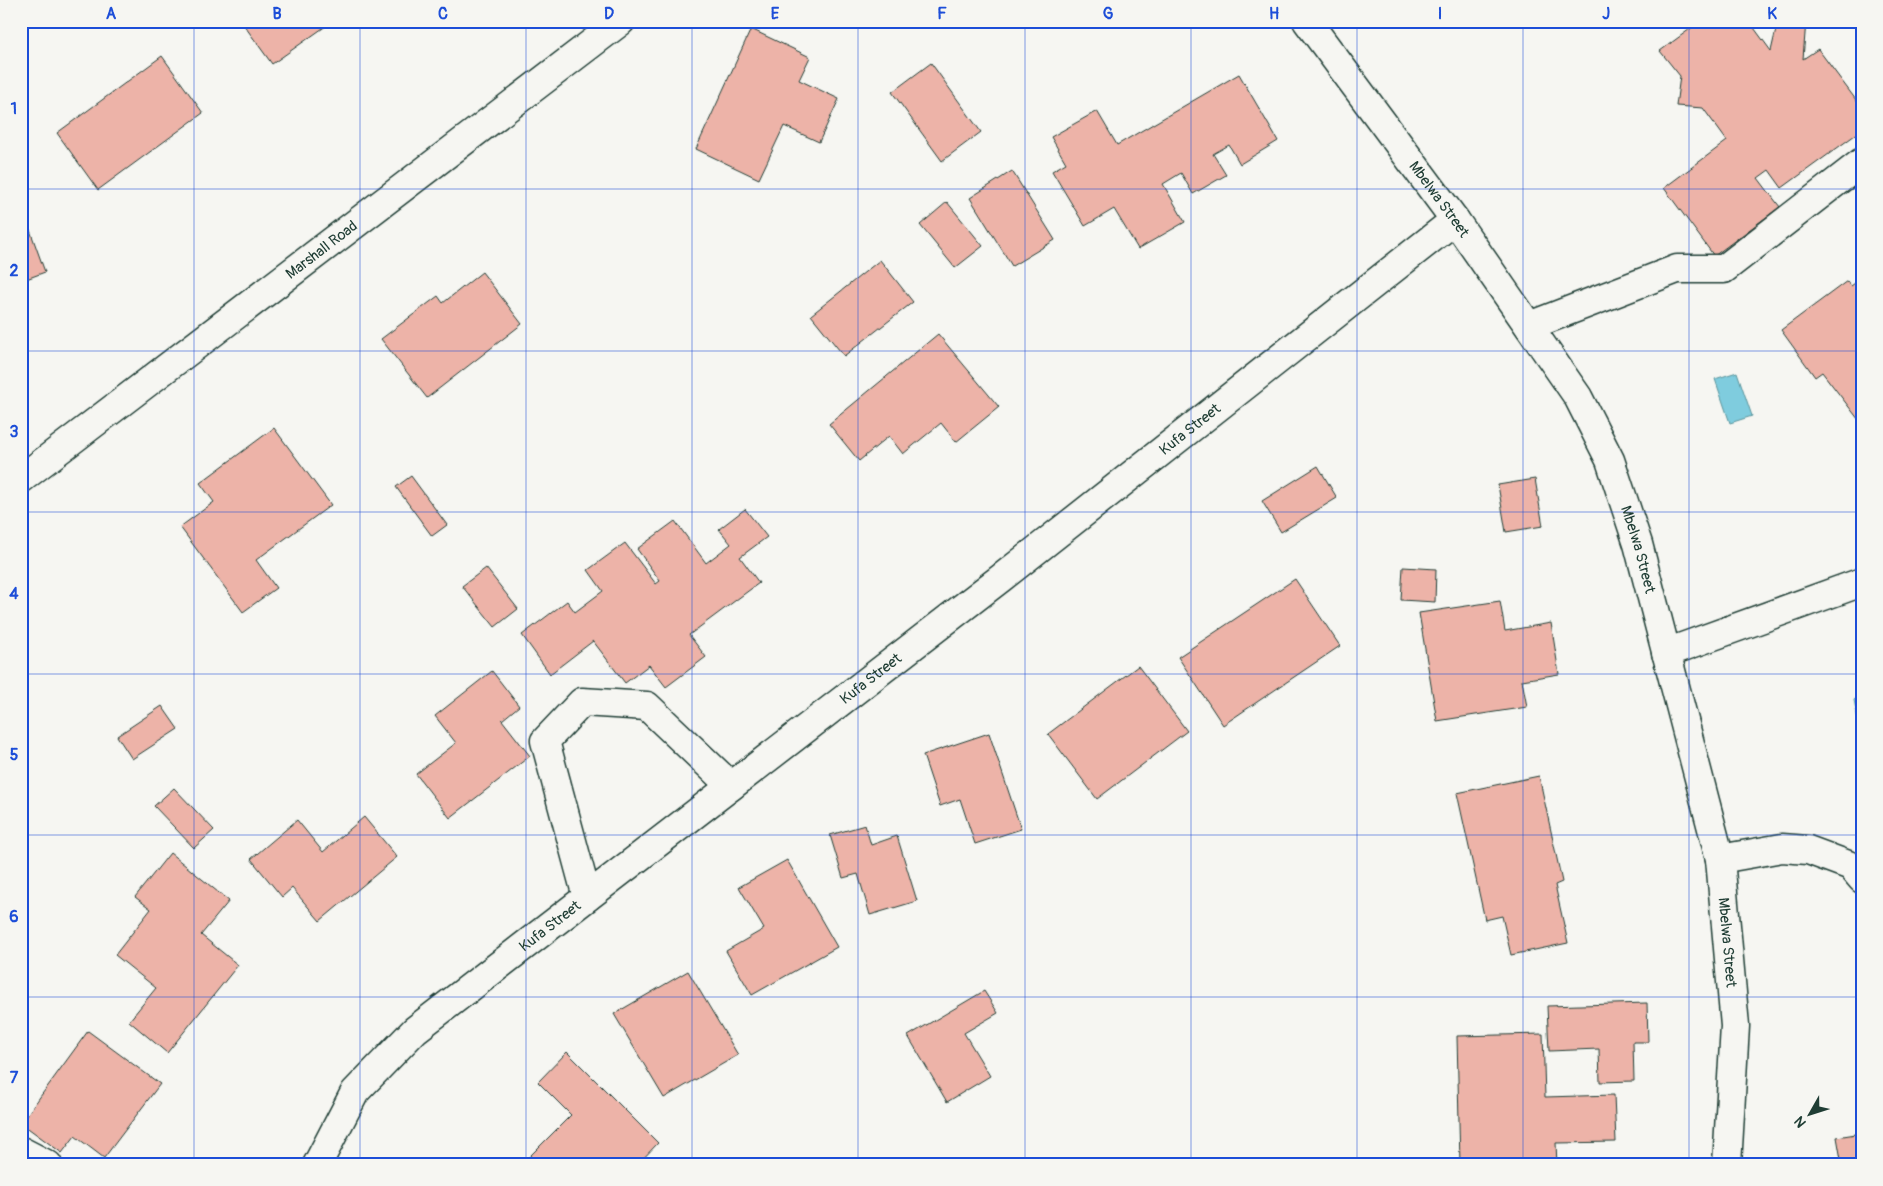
<svg xmlns="http://www.w3.org/2000/svg" width="1883" height="1186" font-family="Pangolin,sans-serif">
<style>
.water{fill:#7fccde;stroke:#59939a}
.building{fill:#edb3a8;stroke:#1f3d34}
.lines{fill:none;stroke-linecap:round;stroke-linejoin:round}
.minor-casing{stroke:#1f3d34;stroke-width:31}
.minor{stroke:#f6f6f2;stroke-width:28}
.grid{fill:none;stroke:#1d4ed8;stroke-width:1;stroke-opacity:0.55}
.labels{text-anchor:middle;stroke-width:4;stroke-linejoin:round;paint-order:stroke}
.street-label{font-size:15px;fill:#1f3d34;stroke:#f6f6f2}
.neatline{fill:none;stroke:#1d4ed8;stroke-width:2}
.grid-label{font-size:16px;text-anchor:middle;font-weight:bold;fill:#1d4ed8}
</style>
<rect width="100%" height="100%" fill="#f6f6f2"/>
<filter id="ink" filterUnits="userSpaceOnUse"><feTurbulence type="fractalNoise" baseFrequency=".02" numOctaves="2"/><feDisplacementMap in="SourceGraphic" scale="10" xChannelSelector="R" yChannelSelector="G"/><feConvolveMatrix kernelMatrix="1 2 1 2 8 2 1 2 1" color-interpolation-filters="sRGB"/></filter>
<g filter="url(#ink)">
<path class="water" d="M1737,372L1752,416L1730,423L1715,379Z
M1862,694V721L1858,720L1854,700Z"/>
<path class="building" d="M241,21H333L272,64Z
M1701,21H1749L1771,51L1778,21H1806L1803,59L1818,49L1862,108V130L1782,188L1769,170L1758,178L1780,207L1714,256L1664,188L1727,141L1703,108L1676,106L1680,76L1660,51Z
M751,29L810,57L799,80L839,99L819,142L784,126L759,179L696,149Z
M162,56L203,113L98,190L57,133Z
M931,63L981,132L942,161L892,92Z
M1239,74L1278,141L1240,164L1229,145L1213,154L1226,175L1193,194L1181,173L1163,184L1185,222L1138,249L1114,209L1085,226L1052,171L1066,163L1051,137L1097,111L1117,145Z
M1012,171L1055,240L1012,266L970,198Z
M947,202L983,246L955,268L920,225Z
M21,205L45,272L21,281Z
M880,260L913,302L844,356L811,315Z
M482,272L522,324L427,398L381,339L438,296L443,303Z
M1862,278V424L1822,372L1815,377L1781,330L1847,281L1851,286Z
M938,334L999,407L956,442L941,423L903,454L889,436L859,461L829,424Z
M274,428L331,505L256,560L276,588L243,612L180,527L214,502L200,483Z
M1318,466L1337,498L1281,532L1262,501Z
M411,476L447,525L432,536L396,487Z
M1535,479L1543,526L1506,532L1498,485Z
M745,509L767,537L740,557L759,583L689,635L706,657L666,687L649,665L625,683L593,641L550,674L522,635L567,601L575,612L603,591L588,570L625,543L656,584L660,581L637,549L675,521L706,563L731,544L719,529Z
M1403,567L1436,569L1435,602L1401,600Z
M486,568L518,609L495,627L462,586Z
M1295,579L1340,646L1223,725L1178,657Z
M1500,601L1505,631L1551,623L1559,674L1522,680L1527,707L1437,721L1419,613Z
M1138,666L1187,731L1097,799L1048,734Z
M492,671L519,706L502,720L530,756L450,818L416,774L456,743L435,716Z
M162,706L178,729L132,759L117,736Z
M989,733L1021,829L975,844L960,799L940,806L923,755Z
M1539,776L1562,882L1555,885L1568,943L1511,955L1502,916L1485,920L1457,793Z
M174,788L214,830L194,848L154,806Z
M364,817L397,857L320,921L292,888L282,897L251,859L297,820L323,852Z
M865,825L871,845L897,836L917,901L870,915L858,874L843,878L830,835Z
M170,853L229,901L201,935L238,965L167,1053L129,1021L156,988L115,955L151,909L135,897Z
M787,860L837,947L752,995L726,951L764,929L739,887Z
M688,971L738,1055L664,1098L614,1014Z
M984,991L998,1013L964,1033L990,1076L947,1102L908,1036Z
M1647,1003L1648,1042H1633L1634,1081L1600,1082L1599,1049L1549,1051L1547,1006Z
M88,1031L160,1084L104,1158L75,1136L62,1153L21,1123Z
M1543,1034L1545,1097L1614,1095L1616,1142L1556,1143L1557,1165H1460L1457,1036Z
M567,1052L658,1143L637,1165H532L527,1159L571,1115L538,1082Z
M1862,1133V1165H1842L1837,1137Z"/>
<g class="lines">
<g class="minor-casing">
<g id="minor">
<path id="s1" d="M1307,21L1455,220L1578,397L1610,460L1638,544L1720,859L1735,1026L1727,1165"/>
<path d="M1529,326L1677,269H1724L1862,162"/>
<path id="s2" d="M21,479L621,21"/>
<path d="M1666,653L1862,582"/>
<path d="M1720,859L1782,848L1808,850L1851,866L1862,879"/>
<path d="M587,897L545,741L582,702L647,706L731,786"/>
<path d="M21,1151L48,1165"/>
<path id="s3" d="M317,1165L355,1092L415,1030L1001,578L1455,220"/>
</g>
</g>
<use href="#minor" class="minor"/>
</g>
</g>
<path class="grid" d="M194,21V1165M360,21V1165M526,21V1165M692,21V1165M858,21V1165M1025,21V1165M1191,21V1165M1357,21V1165M1523,21V1165M1689,21V1165M21,189H1862M21,351H1862M21,512H1862M21,674H1862M21,835H1862M21,997H1862"/>
<g class="labels">
<g class="street-label">
<text dy="5" stroke="none"><textPath href="#s1" startOffset="222">Mbelwa Street</textPath></text>
<text dy="5" stroke="none"><textPath href="#s2" startOffset="378">Marshall Road</textPath></text>
<text dy="5" stroke="none"><textPath href="#s3" startOffset="1149">Kufa Street</textPath></text>
<text dy="5" stroke="none"><textPath href="#s1" startOffset="628">Mbelwa Street</textPath></text>
<text dy="5" stroke="none"><textPath href="#s3" startOffset="744">Kufa Street</textPath></text>
<text dy="5" stroke="none"><textPath href="#s3" startOffset="339">Kufa Street</textPath></text>
<text dy="5" stroke="none"><textPath href="#s1" startOffset="1032">Mbelwa Street</textPath></text>
</g>
</g>
<rect width="1883" height="1186" fill="none" stroke="#f6f6f2" stroke-width="55"/>
<g transform="translate(1810 1114) rotate(231)" stroke="#f6f6f2" stroke-width="4" paint-order="stroke">
<path d="M0-4L9 19L0 12L-9 19Z" fill="#1f3d34"/>
<text y="-8" font-size="14" font-weight="bold" text-anchor="middle" fill="#1f3d34">N</text>
</g>
<rect x="28" y="28" width="1828" height="1130" class="neatline"/>
<g class="grid-label">
<text x="111" y="19">A</text>
<text x="277" y="19">B</text>
<text x="443" y="19">C</text>
<text x="609" y="19">D</text>
<text x="775" y="19">E</text>
<text x="942" y="19">F</text>
<text x="1108" y="19">G</text>
<text x="1274" y="19">H</text>
<text x="1440" y="19">I</text>
<text x="1606" y="19">J</text>
<text x="1772" y="19">K</text>
<text x="14" y="114">1</text>
<text x="14" y="276">2</text>
<text x="14" y="437">3</text>
<text x="14" y="599">4</text>
<text x="14" y="760">5</text>
<text x="14" y="922">6</text>
<text x="14" y="1083">7</text>
</g>
</svg>
